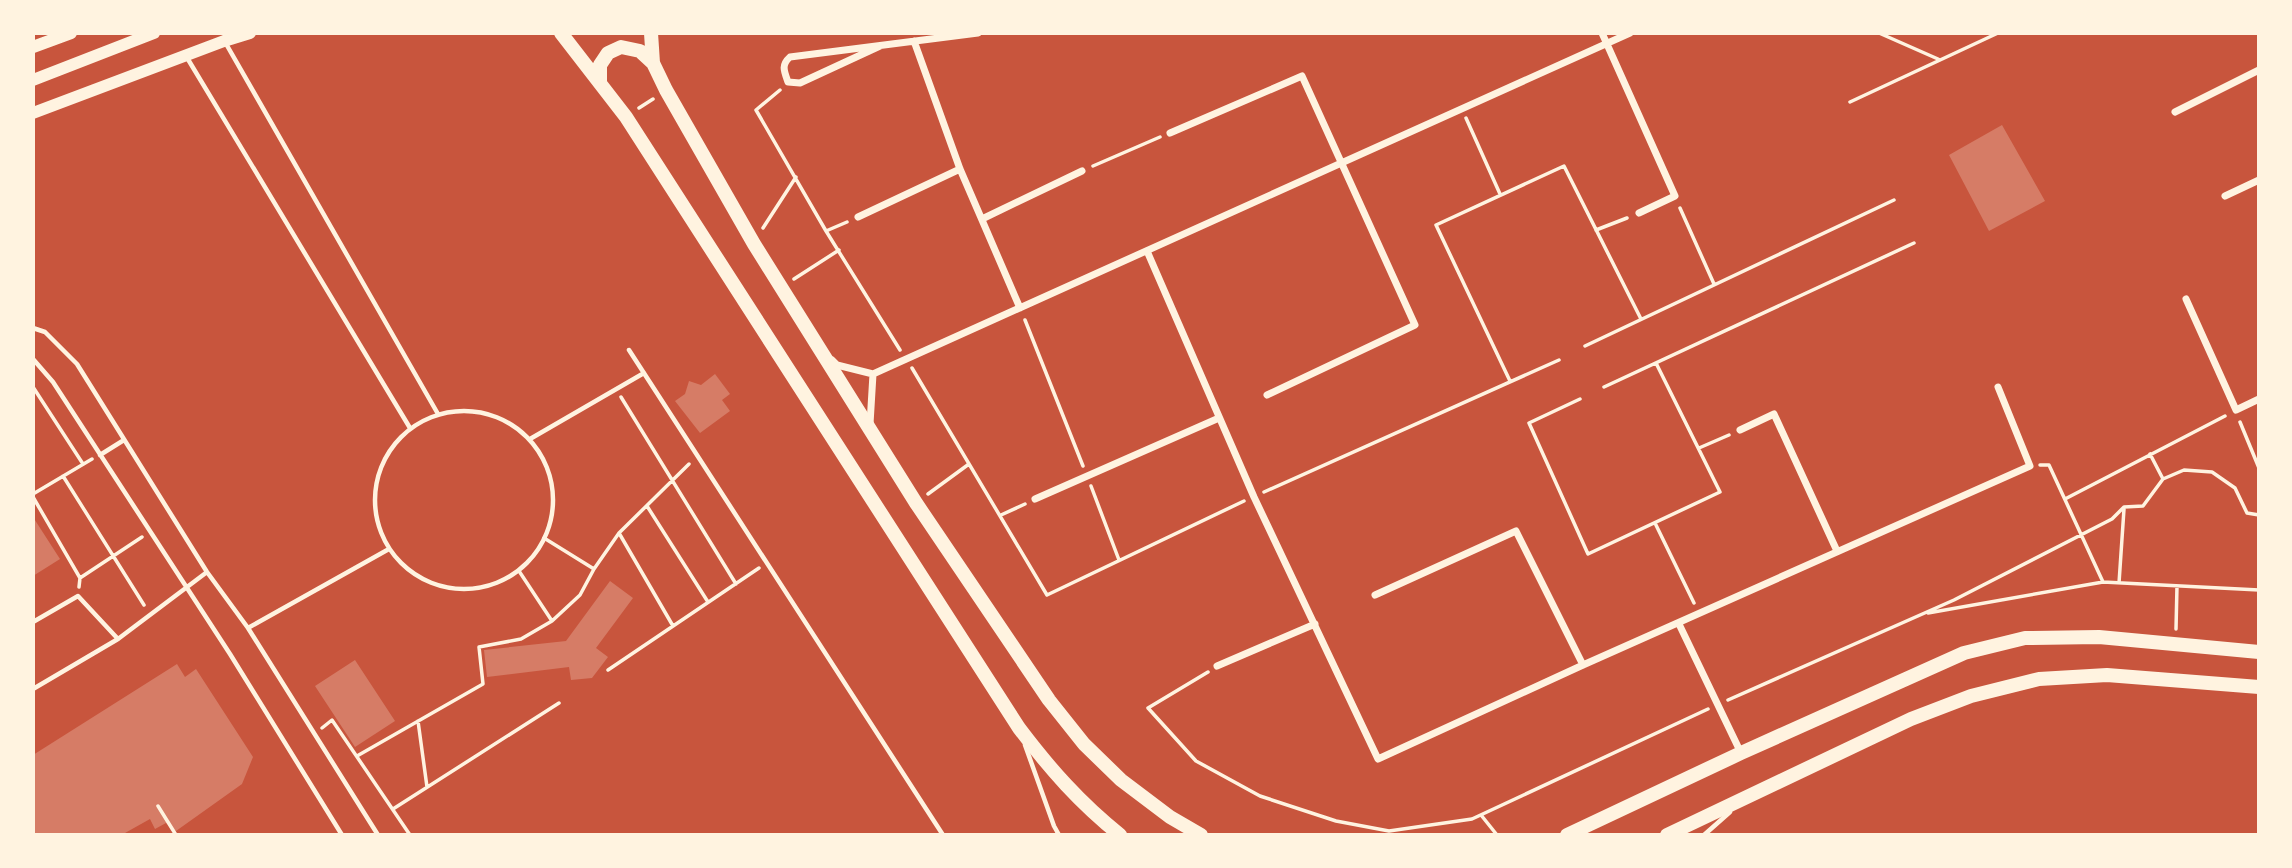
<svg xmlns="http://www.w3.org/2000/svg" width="2292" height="868" font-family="Manrope,sans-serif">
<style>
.building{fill:#d67c66}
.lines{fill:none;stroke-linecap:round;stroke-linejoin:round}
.path{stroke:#fff3e0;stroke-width:3.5}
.service{stroke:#fff3e0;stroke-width:4.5}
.minor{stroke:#fff3e0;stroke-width:7}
.secondary{stroke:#fff3e0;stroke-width:12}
.primary{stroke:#fff3e0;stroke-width:14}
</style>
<rect width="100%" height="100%" fill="#c8553d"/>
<path class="building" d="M2002,125L2045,201L1989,231L1949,155Z
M715,374L730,394L722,400L730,411L700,433L675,401L685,394L689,381L701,385Z
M33,517L60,559L33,576Z
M610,581L633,598L596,648L608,657L592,678L571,680L569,667L487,677L484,650L566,641Z
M355,660L395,721L355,747L315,686Z
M177,664L185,677L196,669L253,757L242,784L176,831L166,823L155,829L150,819L125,833L126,835H33V755Z"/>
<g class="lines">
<path class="path" d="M1879,33L1938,59
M780,90L756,110L826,231L900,350
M1850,102L1998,33
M639,108L653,99
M1466,118L1500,194
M1093,166L1160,137
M1680,208L1714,284
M763,228L796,177
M1596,230L1627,218
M826,231L847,222
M794,279L839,250
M1025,320L1083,466
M1585,346L1894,200
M912,368L1047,595L1244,501
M1510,381L1436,225L1564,166L1641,319
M33,387L83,464
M1604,387L1914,243
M621,397L736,584
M1580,399L1529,423L1588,554L1720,492L1656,363
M2240,422L2259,468
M1699,448L1729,435
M2150,454L2163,479
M2040,465H2049L2103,582
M63,476L144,605
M1091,486L1119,560
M1264,492L1559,360
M33,494L92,459
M928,494L969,464
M33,497L80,578L79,587
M2065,499L2225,416
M647,506L708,602
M1001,515L1025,504
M1655,523L1694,603
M619,533L673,626
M544,538L594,569L619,533L689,464
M519,571L552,621
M80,578L142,537
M2119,583L2124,509
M1928,613L2103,582L2259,590
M2176,629L2177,586
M608,670L759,568
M1208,672L1148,708L1196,761L1260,796L1336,821L1389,831L1472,819L1708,709
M1728,700L1954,600L2112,519L2124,507L2143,506L2163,479L2184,470L2212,472L2235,488L2247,513L2259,515
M418,721L427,787
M322,728L332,720L410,835
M357,756L483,684L479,647L521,639L552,621L580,595L594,569
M158,806L176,835
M393,809L559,703
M1481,815L1497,835"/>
<path class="service" d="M225,42L438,414
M186,56L410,428
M33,328L45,332L77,364L207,572L248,628L378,835
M629,350L943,835
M33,359L53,382L230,654L342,835
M375 500a89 89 0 1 1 178 0a89 89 0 1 1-178 0Z
M530,439L644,373
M100,455L124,440
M33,622L78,596L118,639
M248,628L389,549
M33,689L118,639L207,572
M1025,745L1054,826L1059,835
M1704,835L1730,812"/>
<path class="minor" d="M1602,33L1675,196L1639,213
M914,41L960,169L1020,308
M880,46L800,83L788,82C784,71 781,65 790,57L978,33
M2175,112L2259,70
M1170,133L1302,76L1415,325L1267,395
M2225,196L2259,180
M858,217L960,169
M982,219L1082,171
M1147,251L1254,497L1378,759L1583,665L2030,466L1998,387
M2186,299L2236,410L2259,399
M832,360L837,365L873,374
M873,374L1630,33
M870,424L873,374
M1740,430L1774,414L1837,551
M1035,499L1219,418
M1375,595L1516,531L1583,665
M1679,624L1741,753
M1217,666L1315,624"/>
<path class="secondary" d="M33,47L71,33
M33,80L154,33
M33,113L224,41L250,33"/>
<path class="primary" d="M561,33L626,117L1019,728C1050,769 1080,803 1120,835
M651,33L653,63L666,90L754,244L916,503L1049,700L1084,744L1121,780L1170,817L1201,835
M600,83V65L608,53L621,47L640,51L653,63
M1567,835L1741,753L1964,653L2025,638L2099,637L2259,652
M1667,835L1911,719L1971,696L2039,679L2107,675L2259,687"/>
</g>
<rect width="2292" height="868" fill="none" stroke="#fff3e0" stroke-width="70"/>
</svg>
